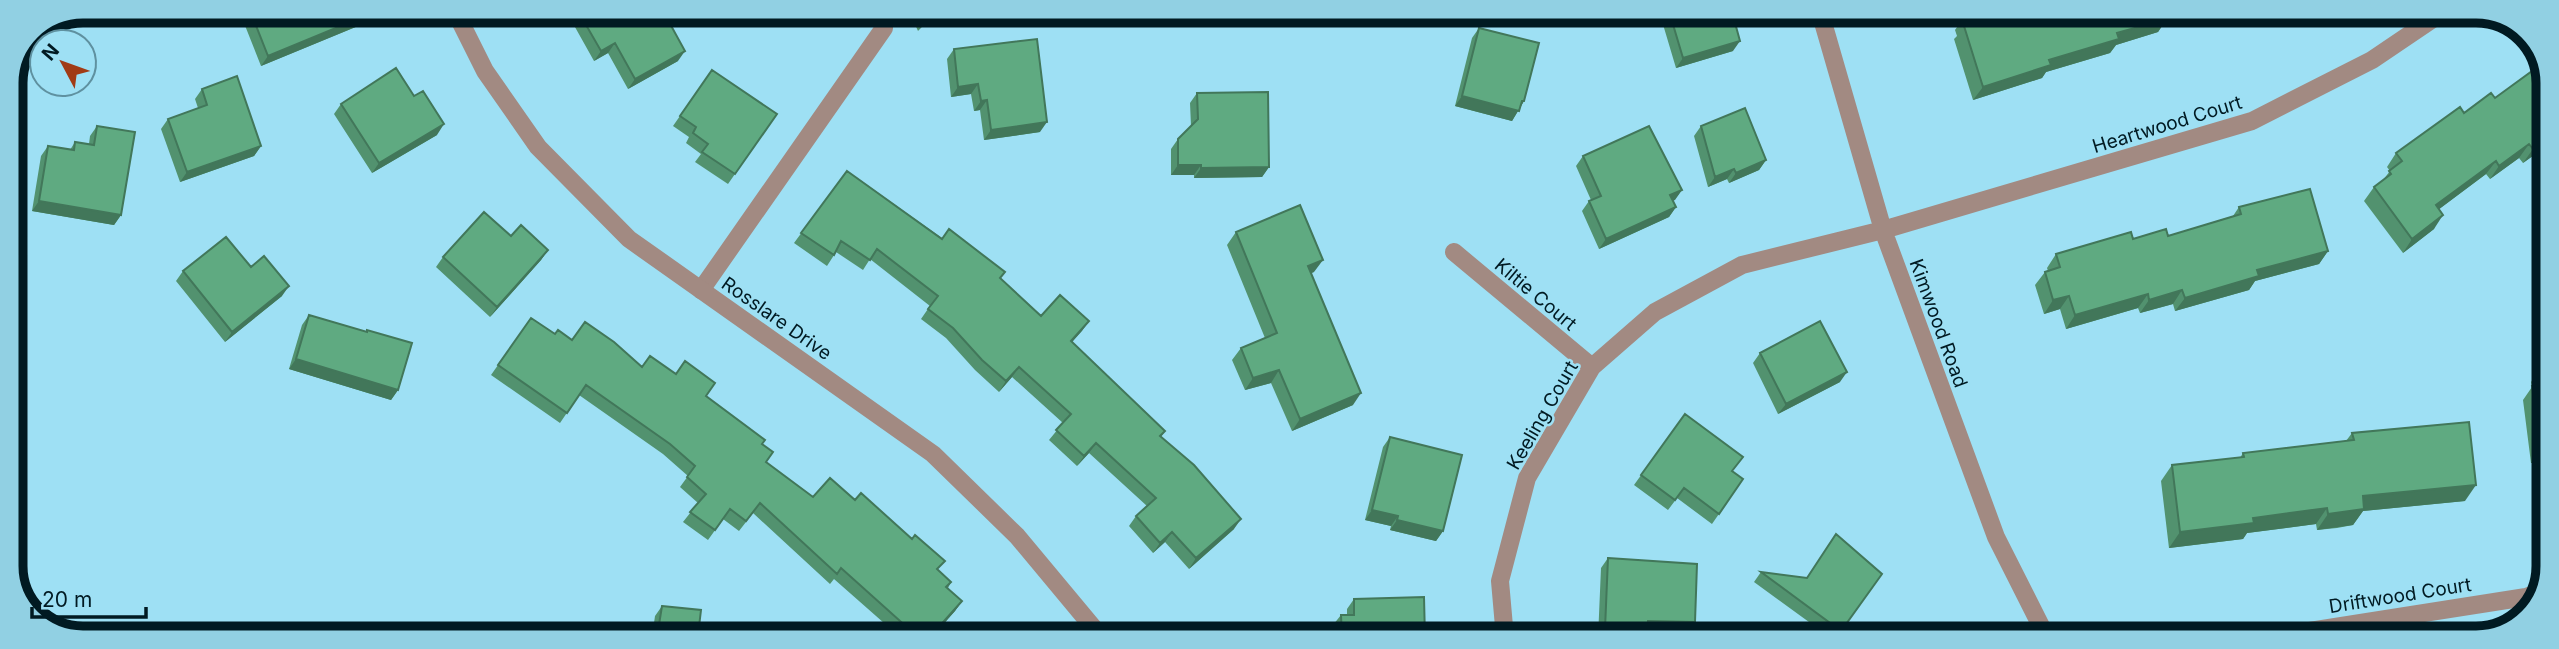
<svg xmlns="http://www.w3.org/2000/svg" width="2559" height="649" font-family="Inter,sans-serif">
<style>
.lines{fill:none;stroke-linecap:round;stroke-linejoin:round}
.lane{stroke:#a28a82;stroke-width:18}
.street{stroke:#a28a82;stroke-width:18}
.wall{fill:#52926f}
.shaded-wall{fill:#42775a}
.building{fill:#5faa81;stroke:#42775a;stroke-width:2}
.labels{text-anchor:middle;stroke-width:5;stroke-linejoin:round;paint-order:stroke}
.street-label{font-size:19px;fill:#011a22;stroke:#9ee0f4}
.rim{fill:none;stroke:#011a22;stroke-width:9}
</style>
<rect width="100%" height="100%" fill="#9ee0f4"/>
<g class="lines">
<path class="lane" d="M701,290L884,28"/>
<path class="street" d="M455,11L485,71L538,147L629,239L933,454L1017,536L1102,638
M1820,12L1883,230L1996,537L2047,638
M1454,252L1592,367
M1505,638L1500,581L1527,478L1592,367L1655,312L1742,265L1883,230L2252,121L2372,60L2443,12
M2265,638L2526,597L2541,591"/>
</g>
<path class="wall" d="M566,11H663L678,61L628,89L608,53L594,61Z
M909,11H936L918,31Z
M942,11H962L943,20Z
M1659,11L1732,12L1733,51L1676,68Z
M1980,12H2185L2179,21L2162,26L2158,32L2116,45L2110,53L2046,72L2042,78L1973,100L1954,39L1957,36L1955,30L1964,17Z
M251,13L365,16L358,26L261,66L244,23Z
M1479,28L1524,101L1512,121L1455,106L1472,38Z
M954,49L1040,132L984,140L980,110L974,111L971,94L951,97L947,59Z
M2541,58L2548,74V145L2523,163L2519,158L2490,179L2486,174L2439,209L2434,229L2403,253L2364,201L2374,187L2383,180L2390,171L2387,167L2396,153L2464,113L2495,98L2537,67L2536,65Z
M712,70L777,114L728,184L695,162L701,154L686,143L689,137L673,126Z
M202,89L261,146L254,156L180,182L161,129L168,119L198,108L195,99Z
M1197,93L1269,167L1262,177L1194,178V175H1171V149L1178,139L1191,126L1190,103Z
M414,96L437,135L372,173L334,114L341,104Z
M97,126L121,215L114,225L32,211L41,156L48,146L70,150L75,142L89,144L90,136Z
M1701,126L1766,160L1759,170L1729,183L1727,179L1708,187L1694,136Z
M1583,156L1682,190L1673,201L1676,207L1669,217L1599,249L1582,211L1589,201L1591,200L1576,166Z
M847,171L1000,279L1041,316L1089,321L1072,342L1165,431L1161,437L1234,529L1189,569L1165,542L1153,553L1129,526L1136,516L1147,506L1089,453L1077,466L1049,440L1063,423L1012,377L999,392L975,370L946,338L921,319L930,306L870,259L863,270L836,252L827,266L794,243Z
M2239,207L2328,251L2319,264L2255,281L2249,290L2175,311L2173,304L2140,313L2138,308L2066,329L2060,309L2044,314L2035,285L2045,272L2048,271L2047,268L2056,254L2133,239L2168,236L2233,216Z
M1236,232L1314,272L1311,273L1353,405L1292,431L1271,383L1245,390L1232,360L1241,348L1265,338L1227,245Z
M511,236L548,250L541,260L490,317L436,267L443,257Z
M251,267L282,296L225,342L176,281L183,271Z
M309,315L366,332L367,330L398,390L391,400L289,369L302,325Z
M531,318L555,334L572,340L642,367L706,396L762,444L766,462L813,497L855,500L951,582L948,588L962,601L955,611L931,638H901L834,579L830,584L753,513L739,531L723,519L708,540L683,522L698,503L680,487L688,476L663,454L579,395L560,423L491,375Z
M1760,353L1840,382L1778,414L1753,363Z
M2541,368H2547V462L2531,463L2523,400L2532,387L2531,382Z
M1685,414L1732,471L1743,479L1712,524L1677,498L1668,510L1634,485Z
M2352,433L2465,501L2363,511L2353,525L2337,528L2317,530L2316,524L2247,533L2243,539L2169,548L2161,481L2172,465L2240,458L2243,453L2346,441Z
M1390,437L1443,531L1436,541L1390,530L1391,526L1365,520L1383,447Z
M1608,558L1695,622L1688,632L1647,631L1643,638H1598L1601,568Z
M1761,572L1807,578L1882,574L1836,638H1831L1754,582Z
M1354,599L1425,638H1334L1333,625L1341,615H1347V609Z
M662,606L698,635L703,637H619L626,627L653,630L655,616Z"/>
<path class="shaded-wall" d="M935,11H936L918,31L926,21Z
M949,11H962L943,20Z
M2173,12H2185L2179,21L2162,26L2158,32L2116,45L2110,53L2046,72L2042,78L1973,100L1983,87Z
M365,16L358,26L261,66L268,56Z
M1740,41L1733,51L1676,68L1683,58Z
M615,43L608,53L594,61L601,51Z
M685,51L678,61L628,89L635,79Z
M978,84L971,94L951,97L958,87Z
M1462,96L1522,101H1524L1512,121L1455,106Z
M987,100L980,110L974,111L981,101Z
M1047,122L1040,132L984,140L991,130Z
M444,124L437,135L372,173L379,163Z
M2548,138V145L2523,163L2533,149Z
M2529,144L2519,158L2490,179L2499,166Z
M261,146L254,156L180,182L187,172Z
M1766,160L1759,170L1729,183L1736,173Z
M2496,161L2486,174L2426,219L2436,205Z
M1178,165H1201L1194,175H1171Z
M1269,167L1262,177L1194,178L1201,168Z
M1734,169L1727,179L1708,187L1715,177Z
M1682,190L1675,200L1663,205L1670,195Z
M39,201L121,215L114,225L32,211Z
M1676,207L1669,217L1599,249L1606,239Z
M2443,215L2434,229L2403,253L2412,239Z
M548,250L541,260L490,317L497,307Z
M2328,251L2319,264L2255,281L2249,290L2175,311L2185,298L2257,270Z
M1323,260L1314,272L1299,278L1308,266Z
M289,286L282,296L225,342L232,332Z
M2182,290L2173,304L2140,313L2149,300Z
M2148,294L2138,308L2066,329L2075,315Z
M2069,296L2060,309L2044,314L2053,300Z
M1089,321L1082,331L1064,351L1071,341Z
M296,359L398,390L391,400L289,369Z
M1019,367L1012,377L999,392L1006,381Z
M1279,370L1271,383L1245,390L1253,378Z
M1847,372L1840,382L1778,414L1786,404Z
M1361,393L1353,405L1292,431L1300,419Z
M1096,443L1089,453L1077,466L1084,456Z
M2540,449H2547V462L2531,463Z
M2476,485L2465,501L2363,511L2353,525L2317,530L2328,514L2363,496Z
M2327,508L2316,524L2247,533L2243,539L2169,548L2180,532L2253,518Z
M1372,510L1398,516L1391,526L1365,520Z
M1241,519L1234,529L1189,569L1196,558Z
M1397,520L1443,531L1436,541L1390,530Z
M1172,532L1165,542L1153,553L1160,543Z
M962,601L955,611L931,638H929Z
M1648,621L1695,622L1688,632L1641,631Z
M1605,629L1647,632L1643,638H1599Z"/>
<path class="building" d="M256,11H363L365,16L268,56L251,13Z
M578,11H663L685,51L635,79L615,43L601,51Z
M921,11H935L926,21Z
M1669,11L1732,12L1740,41L1683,58Z
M1980,12H2173L2166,14L2167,19L2117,33L2119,39L2049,60L2051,65L1983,87L1964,26L1967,25L1964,17Z
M1479,28L1539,43L1524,101H1522L1519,111L1462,96Z
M1037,39L1047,122L991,130L987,100L981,101L978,84L958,87L954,49Z
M2543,63L2548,74V138L2533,149L2529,144L2499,166L2496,161L2436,205L2443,215L2412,239L2374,187L2391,174L2389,171L2402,161L2396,153L2460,107L2464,113L2491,93L2495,98Z
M396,68L414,96L423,91L444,124L379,163L341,104Z
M712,70L777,114L735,174L702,152L708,144L693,133L696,127L680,116Z
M237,76L261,146L187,172L168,119L207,105L202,89Z
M1268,92L1269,167L1201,168V165H1178V139L1198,119L1197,93Z
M1745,108L1766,160L1736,173L1734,169L1715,177L1701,126Z
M97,126L135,132L121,215L39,201L48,146L74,150L75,142L94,145Z
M1649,126L1682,190L1670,195L1676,207L1606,239L1589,201L1601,196L1583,156Z
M847,171L942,239L949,229L1005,272L1000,278L1041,316L1060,295L1089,321L1071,341L1165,431L1160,436L1194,465L1241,519L1196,558L1172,532L1160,543L1136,516L1156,498L1096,443L1084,456L1056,430L1071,414L1019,367L1006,381L982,360L953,328L928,309L938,296L877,249L870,260L841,241L834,255L801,233Z
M2310,189L2328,251L2257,270L2259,276L2185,298L2182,290L2149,300L2148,294L2075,315L2069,296L2053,300L2045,272L2060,267L2056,254L2131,232L2133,239L2166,229L2168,236L2241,214L2239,207Z
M1300,205L1323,260L1308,266L1361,393L1300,419L1279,370L1253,378L1241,348L1277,333L1236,232Z
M484,212L511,236L521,225L548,250L497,307L443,257Z
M226,237L251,267L264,256L289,286L232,332L183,271Z
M309,315L367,332V330L412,343L398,390L296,359Z
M531,318L555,334L558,330L572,340L585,322L614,342L642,367L650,356L676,374L685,361L715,383L706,396L765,440L762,444L773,452L766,462L813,497L830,478L855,500L861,493L912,539L915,535L945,561L937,569L951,582L946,587L962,601L929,638H919L841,568L837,574L760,503L746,521L730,509L715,530L690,512L706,494L687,477L695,466L670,444L586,385L567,413L498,365Z
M1820,321L1847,372L1786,404L1760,353Z
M2541,368H2547V449H2540L2532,386L2543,385Z
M1685,414L1743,457L1732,471L1743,479L1719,514L1684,488L1675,500L1641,475Z
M2469,422L2476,485L2363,496L2364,509L2328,514L2327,508L2253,518L2254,523L2180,532L2172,465L2244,457L2243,453L2354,440L2352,433Z
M1390,437L1462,455L1443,531L1397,520L1398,516L1372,510Z
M1836,534L1882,574L1841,631L1761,572L1807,578Z
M1608,558L1697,564L1695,622L1648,621L1647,632L1605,629Z
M1424,597L1425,638H1342L1341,615H1354V599Z
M662,606L701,610L698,635L703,636V637H625L626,627L658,631Z"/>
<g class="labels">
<g class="street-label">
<text transform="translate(2167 124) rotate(-17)" y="7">Heartwood Court</text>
<text transform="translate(1536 294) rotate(40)" y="7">Kiltie Court</text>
<text transform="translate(777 318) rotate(35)" y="7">Rosslare Drive</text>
<text transform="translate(1939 323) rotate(70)" y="7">Kimwood Road</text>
<text transform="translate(1542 415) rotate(-60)" y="7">Keeling Court</text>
<text transform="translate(2400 595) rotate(-9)" y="7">Driftwood Court</text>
</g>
</g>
<path d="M0 0H2559V649H0ZM83 23H2476A60 60 0 0 1 2536 83V566A60 60 0 0 1 2476 626H83A60 60 0 0 1 23 566V83A60 60 0 0 1 83 23Z" fill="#91d0e3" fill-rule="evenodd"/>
<path class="rim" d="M83 23H2476A60 60 0 0 1 2536 83V566A60 60 0 0 1 2476 626H83A60 60 0 0 1 23 566V83A60 60 0 0 1 83 23Z"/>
<g transform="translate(63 63) rotate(311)"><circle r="33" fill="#9ee0f4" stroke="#5f91a0" stroke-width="2"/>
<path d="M0-5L12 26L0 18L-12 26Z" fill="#a13b15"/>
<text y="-10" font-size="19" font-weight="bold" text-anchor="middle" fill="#011a22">N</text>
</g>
<path d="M32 607v10h114v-10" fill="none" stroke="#011a22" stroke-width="3.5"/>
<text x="42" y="607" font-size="21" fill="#011a22" stroke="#9ee0f4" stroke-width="5" paint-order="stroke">20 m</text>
</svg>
